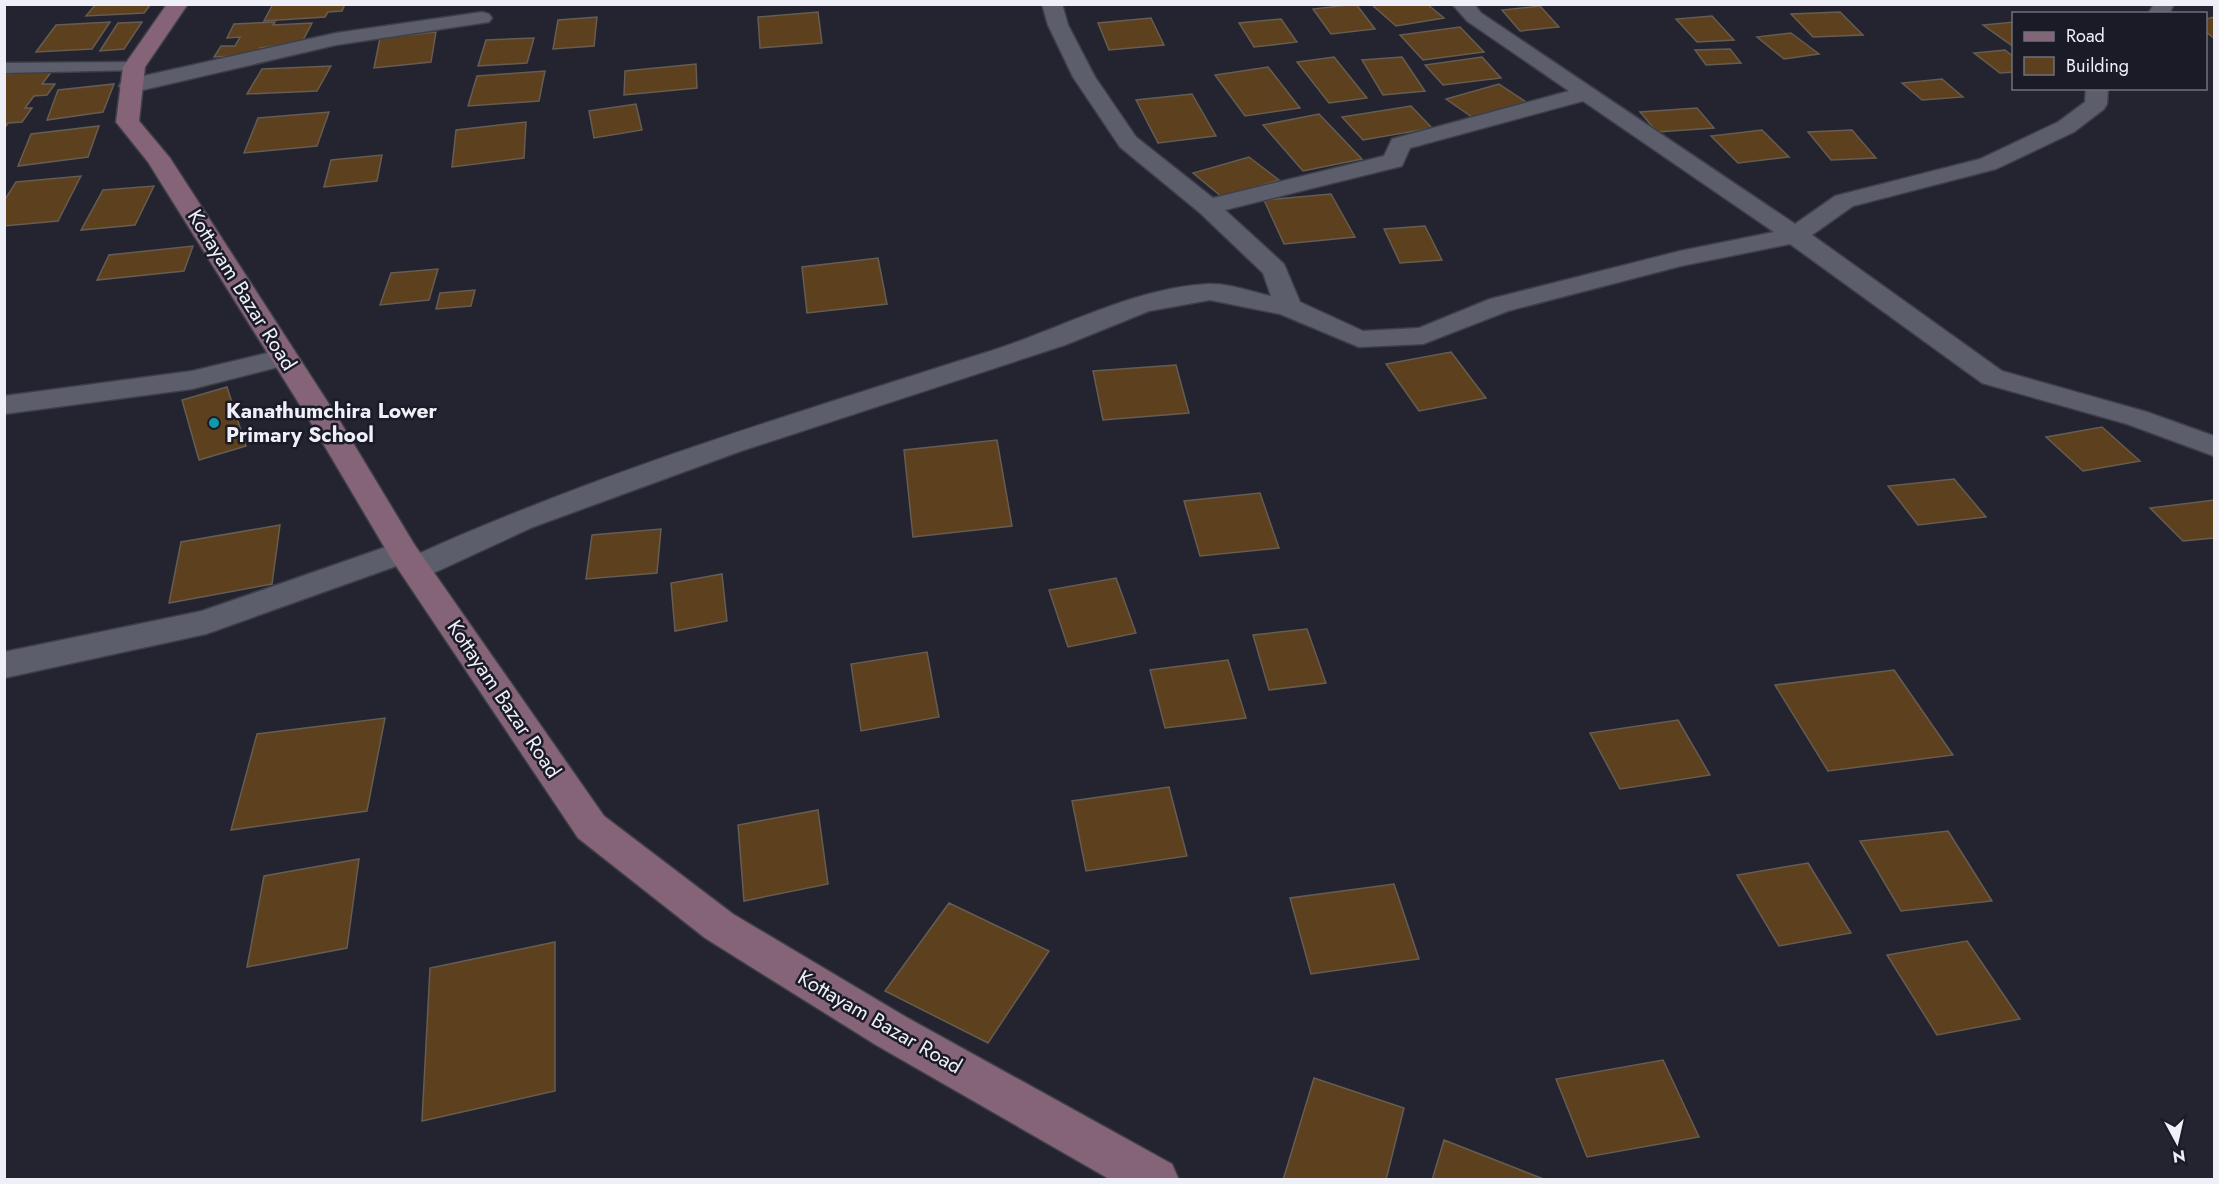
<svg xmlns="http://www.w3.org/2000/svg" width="2219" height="1184" font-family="Jost,sans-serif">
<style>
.building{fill:#5d411f;stroke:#665c51;stroke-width:1.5}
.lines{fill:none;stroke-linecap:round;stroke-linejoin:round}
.lane-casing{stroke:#3e3f49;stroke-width:3}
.street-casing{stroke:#3e3f49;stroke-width:3}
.secondary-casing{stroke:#3e3f49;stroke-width:3}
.lane{fill:#5d5e6b;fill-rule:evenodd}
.street{fill:#5d5e6b;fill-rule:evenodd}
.secondary{fill:#866477;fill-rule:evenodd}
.culture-dot{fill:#0f9aa8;stroke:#1a1b26;stroke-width:2}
.labels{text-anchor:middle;stroke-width:5;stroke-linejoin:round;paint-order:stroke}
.street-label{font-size:21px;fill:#eeeff7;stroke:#1a1b26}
.poi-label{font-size:21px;font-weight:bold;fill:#eeeff7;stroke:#1a1b26;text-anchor:start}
</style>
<rect width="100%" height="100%" fill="#242430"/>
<path class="building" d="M96,4H151L144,13L86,16Z
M273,4H345L342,11L328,12L325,17L264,21Z
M1356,4L1375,29L1331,34L1313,9Z
M1371,4H1427L1444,18L1396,26Z
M1540,6L1559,27L1520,31L1502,10Z
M818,12L822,43L760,48L758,17Z
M1840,12L1863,35L1813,37L1791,14Z
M1712,16L1734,40L1697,42L1676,19Z
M597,17L594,46L553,49L558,20Z
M2214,17V38L2206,32V19Z
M1151,18L1164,45L1109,50L1098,23Z
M1281,19L1297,42L1254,47L1239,23Z
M110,22L92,49L36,52L56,25Z
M142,22L124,49L100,51L118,23Z
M275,22L273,25L312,23L302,42L260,48L256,55L214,57L221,46H235L240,37L227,38L234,24Z
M2014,22V47L1983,25Z
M1460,27L1484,52L1423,60L1400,35Z
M436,32L431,62L374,68L380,38Z
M1791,33L1819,54L1784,59L1757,37Z
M534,38L527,63L478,66L486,40Z
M1730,49L1741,63L1706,65L1695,50Z
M2005,50L2014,57V72L2000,73L1974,53Z
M1334,57L1367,98L1329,103L1297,62Z
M1402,57L1425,91L1383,95L1362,60Z
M1482,57L1501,78L1443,85L1425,65Z
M696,64L697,88L624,95L625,71Z
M331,66L317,91L247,94L262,69Z
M1268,67L1300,108L1245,116L1215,75Z
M52,71L42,84H55L47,95L34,96L25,108H32L22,122L8,123L4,129V74Z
M545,71L539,101L468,106L477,76Z
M1942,79L1963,97L1922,100L1902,83Z
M114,84L103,112L47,120L58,90Z
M1499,84L1526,102L1472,117L1446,99Z
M1192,94L1216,136L1158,143L1136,100Z
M636,104L642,130L594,138L589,111Z
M1411,106L1432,128L1363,140L1342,117Z
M1697,108L1714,128L1657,132L1640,112Z
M329,112L317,146L244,153L258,118Z
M1319,114L1362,159L1303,171L1263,125Z
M526,122L524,158L452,167L456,130Z
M99,126L88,157L18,166L31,134Z
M1762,130L1789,157L1738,163L1711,136Z
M1852,130L1876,158L1831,160L1808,132Z
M382,155L377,181L324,187L331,160Z
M1249,157L1279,180L1222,197L1193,173Z
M81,176L58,221L4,226V201L16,182Z
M154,186L135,225L81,230L103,190Z
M1331,194L1355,237L1284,244L1264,200Z
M1425,226L1442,260L1400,263L1384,229Z
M193,246L184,271L97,280L109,255Z
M878,258L887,304L807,313L802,267Z
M438,269L429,300L380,305L391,273Z
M475,290L471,306L436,309L440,293Z
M1451,352L1486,398L1419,411L1386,364Z
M1176,365L1189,413L1103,420L1093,371Z
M227,387L246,446L199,460L182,400Z
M2102,427L2140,461L2083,471L2046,437Z
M997,440L1012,526L913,537L904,450Z
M1954,479L1986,517L1918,525L1888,486Z
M1260,493L1279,548L1200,556L1184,501Z
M2214,500V538L2183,541L2150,508Z
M280,525L272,584L169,603L181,542Z
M661,529L657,573L586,579L592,535Z
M722,574L727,621L675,631L671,583Z
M1116,578L1136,633L1068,647L1049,590Z
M1307,629L1326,683L1269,690L1253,635Z
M927,652L939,717L861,731L851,664Z
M1228,660L1246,718L1165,728L1150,670Z
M1894,670L1953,755L1828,771L1775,685Z
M385,718L367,811L231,830L257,734Z
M1678,720L1710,775L1620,789L1590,733Z
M1169,787L1187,856L1086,871L1072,801Z
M818,810L828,884L744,901L738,825Z
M1948,831L1992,901L1901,911L1860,841Z
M359,859L347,948L247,967L264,876Z
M1808,863L1851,933L1779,946L1737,875Z
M1394,884L1419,959L1311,974L1290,898Z
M949,903L1049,951L988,1043L885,991Z
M1967,941L2020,1019L1937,1035L1887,955Z
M555,942V1091L422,1121L430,968Z
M1663,1060L1699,1137L1587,1157L1556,1079Z
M1314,1078L1404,1108L1386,1180H1283Z
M1444,1140L1546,1180H1432Z"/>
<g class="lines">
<g class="lane-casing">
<path id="lane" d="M134,62L140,64L142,67L140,70L4,73V63Z"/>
</g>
<g class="street-casing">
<path id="street" d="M1042,4H1062L1068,25L1095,77L1136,137L1213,198L1384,156L1392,139L1569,91L1467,21L1452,4H1474L1481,13L1795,224L1835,196L1980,159L2058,122L2085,102L2086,88H2108L2107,104L2104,109L2074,132L1996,169L1853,206L1812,235L2002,371L2147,412L2214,436V456L2127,424L1982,383L1790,244L1681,266L1508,311L1423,344L1359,347L1280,314L1210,300L1149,311L1065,345L741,451L533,527L427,576L416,579L405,576L400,568L402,564L206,634L4,678V652L202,611L403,541L414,544L418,554C605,470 802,411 997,349C1066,326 1135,288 1208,284C1228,283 1252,292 1271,296L1263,273L1199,212L1120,147L1073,77L1048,25ZM1583,101L1774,232L1680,251L1490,299L1419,328L1363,331L1300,302L1284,264L1225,210L1402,166L1410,148Z
M2154,4H2174L2169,14H2148Z
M482,12L489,14L492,18L489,22L336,45L130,93L122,91L119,86L122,81L130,79L336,33Z
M284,349L294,351L298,357L294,363L192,389L4,414V396L192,371Z"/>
</g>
<g class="secondary-casing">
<path id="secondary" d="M167,4H188L145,67L139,121L170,158L338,418L414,544L604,816L733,914L906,1017L1172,1164L1179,1180H1111L876,1045L705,938L578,838L392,560L308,418L148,162L116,122L123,67Z"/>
</g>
<use href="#lane" class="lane"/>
<use href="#street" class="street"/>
<use href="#secondary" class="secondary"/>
</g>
<circle class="culture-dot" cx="214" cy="423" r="6"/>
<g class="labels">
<g class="street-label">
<text transform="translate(242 290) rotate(58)" y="7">Kottayam Bazar Road</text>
<text transform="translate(504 699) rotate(56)" y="7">Kottayam Bazar Road</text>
<text transform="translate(880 1022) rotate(30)" y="7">Kottayam Bazar Road</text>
</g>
<g class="poi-label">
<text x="226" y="418">Kanathumchira Lower<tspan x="226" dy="24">Primary School</tspan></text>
</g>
</g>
<rect width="2219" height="1184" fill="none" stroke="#eeeff7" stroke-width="12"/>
<rect x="2012" y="12" width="195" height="78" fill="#1a1b26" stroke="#6f707a" stroke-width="1.5"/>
<rect x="2024" y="32" width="30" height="9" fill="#866477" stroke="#6f707a" stroke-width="1.5"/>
<text x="2066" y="42" font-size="18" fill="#eeeff7">Road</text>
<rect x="2024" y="57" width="30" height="18" fill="#5d411f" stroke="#6f707a" stroke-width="1.5"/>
<text x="2066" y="72" font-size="18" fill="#eeeff7">Building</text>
<g transform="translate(2177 1142) rotate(172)" stroke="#1a1b26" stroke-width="4.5" paint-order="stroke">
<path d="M0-4.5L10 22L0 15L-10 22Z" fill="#eeeff7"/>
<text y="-9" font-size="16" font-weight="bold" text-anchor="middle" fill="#eeeff7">N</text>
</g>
</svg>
